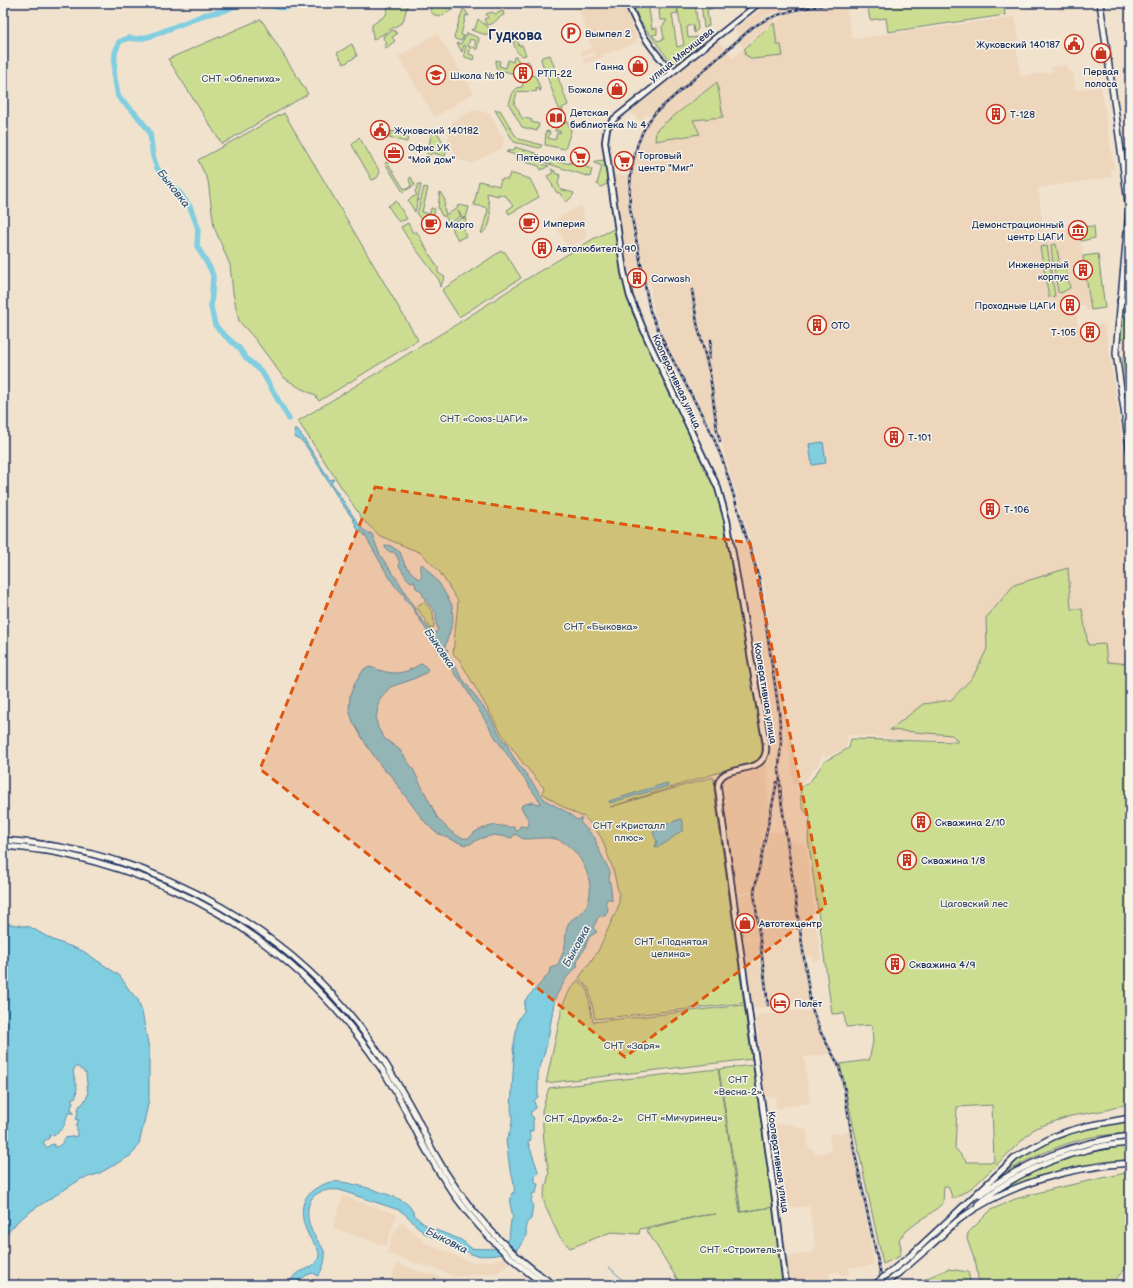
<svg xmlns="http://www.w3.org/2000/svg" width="1133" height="1288" font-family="'Balsamiq Sans',sans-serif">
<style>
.built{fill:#edd6bc}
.green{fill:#ccdd92;stroke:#748678;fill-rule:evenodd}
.water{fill:#81cee0;stroke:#588eac;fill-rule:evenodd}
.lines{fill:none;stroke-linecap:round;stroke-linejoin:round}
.stream{stroke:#588eac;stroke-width:1}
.river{stroke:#81cee0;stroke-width:5.5}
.secondary-casing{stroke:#1b2f5e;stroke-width:8}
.primary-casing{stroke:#1b2f5e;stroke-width:8}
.secondary{stroke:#f7f3e8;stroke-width:4.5}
.primary{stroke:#f7f3e8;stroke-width:5}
.rail-casing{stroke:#1b2f5e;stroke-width:2.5}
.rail{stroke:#f7f3e8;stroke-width:1;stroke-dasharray:3;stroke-linecap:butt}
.primary-bridge-casing{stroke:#1b2f5e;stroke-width:8;stroke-linecap:butt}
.primary-bridge{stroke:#f7f3e8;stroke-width:5}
.marked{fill:#de5710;fill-opacity:0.2;stroke:#de5710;stroke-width:3;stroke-dasharray:8 5;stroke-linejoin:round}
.labels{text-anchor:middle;stroke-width:3;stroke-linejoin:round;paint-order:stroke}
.poi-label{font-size:10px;fill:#1b2f5e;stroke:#f7f3e8;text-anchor:start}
.street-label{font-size:10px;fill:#1b2f5e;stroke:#f7f3e8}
.park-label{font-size:10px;fill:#3e5268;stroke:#f7f3e8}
.water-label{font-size:11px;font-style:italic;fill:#34577e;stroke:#f7f3e8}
.district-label{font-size:14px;font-weight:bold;fill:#1b2f5e;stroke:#f7f3e8}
</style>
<rect width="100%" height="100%" fill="#f1e2ce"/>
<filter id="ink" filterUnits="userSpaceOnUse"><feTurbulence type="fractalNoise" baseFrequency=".025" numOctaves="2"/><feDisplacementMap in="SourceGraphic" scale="8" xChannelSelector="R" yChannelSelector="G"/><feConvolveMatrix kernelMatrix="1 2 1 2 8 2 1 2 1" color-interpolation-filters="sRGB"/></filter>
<g filter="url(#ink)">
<path class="built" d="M577,3H624L638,42L602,55L603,57L584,64L583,60L596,55L594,52L582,56L580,52L592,48Z
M777,3H803L804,6L773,13L765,17L739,35L734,29L760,10Z
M1058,3H1093V6L1059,11Z
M846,5L852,39L1015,17L1019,40L1015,41L1021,76L1052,72L1051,67L1067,65L1069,73L1073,72L1076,90L1101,86L1114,169L1111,170L1112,177L1038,188L1044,233L1079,227L1091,310H1085V305H1081L1074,300L1078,327L1105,324L1130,495V720L958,741L900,739L848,735L846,748L826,757L822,755L817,767H815L804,783L803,784L793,785L788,733H786L770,638L764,586L722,445L720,430L713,431L667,344L654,312L650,283H647L631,205L630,189L631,177L640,140L643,131L651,117L655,113L727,51L733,58L786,14Z
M777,16L778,18L743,47L738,42L762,23Z
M437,33L474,93L435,117L398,57Z
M718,41L727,50L650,115H646L643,123L630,112Z
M475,109L490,114L504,140L502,148L472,163L459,160L448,141L452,122Z
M613,175H629L627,187V205L640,269L627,272Z
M582,205L587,237L568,249L553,221Z
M767,764L769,808L753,892L735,894L722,779L724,776Z
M785,831L809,1001L750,1009L740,941L761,938L756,891L769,832Z
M788,840L806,845L821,960L813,961L811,955L806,956Z
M753,893L758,938L740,940L735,897Z
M799,1010V1012L811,1011L818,1029L830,1054L804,1057L810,1103L776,1108L775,1096L765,1097L756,1016L762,1014H774Z
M775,1124H791V1126L797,1125V1128L807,1129L808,1147H810L811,1150H814L815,1154L830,1151L831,1148L829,1134L849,1132L865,1210L874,1265L849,1268V1274L840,1275L839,1271L829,1273L831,1285H789L784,1258L813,1252V1249H816L809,1206L791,1208L790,1203L780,1204L774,1130Z
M343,1196L397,1214L386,1246L333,1228Z
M402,1222L426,1243L470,1262L491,1261L504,1257L509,1264L499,1272L454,1277L445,1272L387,1254L392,1236Z
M397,1263L418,1271L437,1276L451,1283L448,1285H389Z"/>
<path class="green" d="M389,3H408L403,22L373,40C374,34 371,31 372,25L386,15Z
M633,3H648L652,29L657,28V34L652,35L658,41L664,39L662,27L667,20H660L659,9L654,8V3H695L698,29L694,33L693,25L688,26L687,28L688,38L697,37L693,41L697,48L680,61L672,64L670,61L639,20ZM677,6L684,45L677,47L672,14L678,13Z
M701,3H711L712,8L707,10L709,25L704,28Z
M867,3H1003L1005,15L888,32L886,18L870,20Z
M435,4L454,9L439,17L433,14L430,11L432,5Z
M463,9L465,10L469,16L466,15L461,35L464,36L461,41L455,39L454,37Z
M503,11L504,15C496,18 496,24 487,25L484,19L488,18L486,14L492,12L495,14Z
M261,19L308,94L222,144L168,59Z
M478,19L489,28L487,35L471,30L472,29H475Z
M774,23L777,45H781L783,56L752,59L744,54L746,51L744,49Z
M394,30L397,34L392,37L395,41L386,48L384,46L387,44L383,38L384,35Z
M467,33L479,38L477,50L474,48L476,41L470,39L468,46L471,47L469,54L475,56L474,60L465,57L464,54L466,46L464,45L462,52L457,43L461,44Z
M517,40L519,46L522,45L526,55L522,56C516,53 515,47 513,41Z
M352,44L357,56L344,64L337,53Z
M550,55L568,105L562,108L565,117L561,116L562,112L561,110L559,109L541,60L542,57Z
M514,57H516L520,63L517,73L515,74L496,69V60L500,61L499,66L506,68L508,60L513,62Z
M528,61L531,65L527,68L529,73L536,77L541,91H540L538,88L536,89L537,91C531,93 524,90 517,92L514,104L520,112L519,113L523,119L525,118L532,120L531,122L539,124L537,131L522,127L509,104L513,92H514L516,88L522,87L527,72L522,70L521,68L525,62Z
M717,82L723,117L693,120L700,134L655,141L656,130Z
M495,110H500L515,135L519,139L542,145L541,147L539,148L514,142Z
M284,113L418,340L319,401L315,395L300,388L283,377L255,339L239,321L233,293L230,265L214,227L208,181L198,160Z
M556,120L565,124L566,121H567L571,131L565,149L545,145L546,131L550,132L548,138L555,140L557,133H560V131H555L557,125L555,124Z
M433,128L437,132L447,149L445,156L433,153L429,155L428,158H426Z
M391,131L408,135L407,142L389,138Z
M359,137L380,172L377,178L372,180L352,145Z
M515,147L524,150L523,152L526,150L538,154L537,155L533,154L544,158H541L540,162L542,164L549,166L541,170L539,166L515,159L516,155L506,152L515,149Z
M547,159L559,162V161L570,164V162L592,169L590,177L546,163Z
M605,160L608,179L607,184L601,187L597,184L602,166L594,163L595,161Z
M387,162L404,189L406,188L407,189L411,186L409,179L411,177L415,185L403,192L385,163Z
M551,169L555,171V173L560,175L558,183L561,190H563L574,193L572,197L566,202L559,192L557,193L547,176L553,173Z
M510,173L530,179L539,197L509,214L507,210L513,206L506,196L498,194V196L487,193C489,209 496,224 481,234L488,210L485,207L474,205L479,181L499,186L501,179H508Z
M418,184L421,185L415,212L408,200L417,195L415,192Z
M424,187L428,188L422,212L430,214L431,208L435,209L434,214L421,220L417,214Z
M440,192L445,200L444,209L446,214L445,215L457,209L458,205L469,207L466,218L461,217L458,210L461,216L449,223L445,216H442L438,208Z
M396,201L407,219L399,222L388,206Z
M462,218L466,219L464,231L466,236L458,240L450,225Z
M408,223L413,233L416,231L438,268V273L445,277L440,287L439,280L407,237L401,227Z
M1094,226L1095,238L1081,241L1079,227Z
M614,229L616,230L624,284L632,312L676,407L701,456L720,501L762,744V753L756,763L717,773L610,807L713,777L715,784L714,790L744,1003L595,1019L589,989L579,978L598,951L619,905V895L613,869L602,839L594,827L583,816H580L560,805L542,793L544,788L522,762L502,734L459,659L453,654L458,601L439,571L421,553L380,536L363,520L298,421L457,324L525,280L593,239Z
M1056,244L1059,260L1056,263L1066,264L1070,288L1061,293L1058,292L1054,267L1056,263H1053L1051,245Z
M1047,246L1055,296L1049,297L1040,247Z
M501,251L505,252L521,278L459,317L442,290Z
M1098,254L1105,308L1091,310L1083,256Z
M1129,268L1130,298H1127L1124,294C1125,284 1128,277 1129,268Z
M1130,302V310L1124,311L1128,336L1120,340L1123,304L1124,303Z
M1130,356V410L1122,357Z
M1068,568L1071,609H1082L1088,645L1105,644L1107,662L1130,664V1103L1107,1110L1071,1116L1035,1128L973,1187L953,1199L948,1186H944L943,1203C930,1216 911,1224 899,1239L901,1248L900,1256L883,1264L840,1064L869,1060L873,1042L872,1025L846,1027L844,1013L832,1014L808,838L810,817C800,808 800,800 801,787L809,783L825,761L849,748L851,739L959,742L952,735L890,730L923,704L951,700L973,677L987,649L986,618L1014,585ZM992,1105L994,1162H967L955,1148L957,1107Z
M424,602L433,612L434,627L431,629L416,606Z
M578,980L587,989L593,1022L744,1005L752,1059L546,1083L563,1004L571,988Z
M753,1065L773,1207L741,1212L719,1069Z
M718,1069L740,1212L773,1207L784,1285H681L646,1229L700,1216L716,1214L699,1216L640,1229L639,1234L611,1232L570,1248L559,1236L546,1208L543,1198L549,1174L544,1143L542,1110L549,1088L606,1081Z
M1130,1121V1133C1116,1134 1101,1135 1087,1138C1055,1146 1028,1159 1000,1175L1018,1157L1054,1139L1090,1127Z
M1130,1145V1160C1085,1166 1042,1178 999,1190C1041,1164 1081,1153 1130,1145Z
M1130,1172V1264L1110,1285H979L976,1264L967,1239L968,1233L991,1210L1015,1199L1052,1189Z
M948,1269L968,1272L971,1285H927L925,1279Z"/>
<path class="water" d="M294,430H297L302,436L330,480L334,479L331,483L360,526L365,531L372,534L380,555L399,582L419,616L434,635L438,629L436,624V613L425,600L421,591L416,588L414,581L411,582C404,577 404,572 399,566C400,560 397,557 394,552H390L385,548V546L389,545L400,552L405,565L417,578L420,579L422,575L420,566L422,564L439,583L452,605L453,621L444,650L447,649L448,651H445L444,653L450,657L448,659H451C451,666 458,668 459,674L489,715L503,740L506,742L512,755L545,800L570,814L577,820L582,818L580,822L595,838L597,846L610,872L609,879L611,888L612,901L608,898L605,904L608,907L607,913L605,916H599L593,928L597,932L589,937L584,950L578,958L577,967L567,977L555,998L547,1044L538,1074V1097L534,1101L536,1108L532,1111L530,1114L534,1118L533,1121V1131H529L531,1140L528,1142L538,1171L535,1177V1182L538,1184L536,1193H533L531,1201L533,1204L531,1219C523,1225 527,1227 526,1235C525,1240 520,1246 516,1250C509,1255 482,1257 474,1255C466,1252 460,1246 452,1243C444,1240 434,1239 426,1234C416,1228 410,1216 399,1210L339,1190C331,1189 319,1190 313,1197C304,1207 308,1226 315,1237C319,1243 325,1249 325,1256C325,1262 322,1271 318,1276L313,1273L307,1275L293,1285H283C285,1283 288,1283 290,1281C293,1278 293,1276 296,1274C303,1270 315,1267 318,1259C322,1251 314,1244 310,1238C301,1222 297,1200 315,1189C319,1186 326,1183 331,1182C344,1179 395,1195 406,1203C412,1207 413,1215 419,1220C431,1230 445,1233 459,1239C464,1241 467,1245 471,1248C474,1249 496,1249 498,1248C502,1246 506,1241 509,1238L511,1220L513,1218L510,1203L512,1193H514C515,1188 513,1174 510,1170L506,1140C511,1134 514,1116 511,1110L514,1055L513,1050L518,1020L524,1011L525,1000L541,983L549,973L550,968L557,966C560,959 564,952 565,945C566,938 565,931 568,924C571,918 580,916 584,910C600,888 582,850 559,840C548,836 536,839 525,839C521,839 518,835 515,834L512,838L494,835L479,839L470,844L465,845L445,837L435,832L423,820L395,782L393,777L384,770L367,746L353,722L349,709L350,695L355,683L364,669L370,667C392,675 402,676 422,663L428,669L426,673L411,680L390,687L379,701L376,719L378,728L385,739L400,750L413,769L437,817C443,824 459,843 470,837C472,836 473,833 475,832C480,829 486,827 492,826C500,824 506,828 514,827L516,831H518L520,826L527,827L529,824L528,819L521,808L522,805L533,802L538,804L541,803L497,740L463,684L457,676L455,675C450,661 437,653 432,639L410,604L405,599L404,595L395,586L386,572L364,534L358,530L353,519L340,501L310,452L303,442L295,437Z
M823,442L826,463L812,465L809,444Z
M667,783L668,786L610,803L609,801Z
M681,819L683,821V830C674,835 666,846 655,847L657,841L653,833L655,831L653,829L654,828Z
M3,923L30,927L53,940L83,951L120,976L130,991L138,1000L142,1012L149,1049V1100L139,1144L135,1151L130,1156L98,1174L81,1179L34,1209L19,1220L3,1238ZM78,1067L86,1073L88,1095L82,1105H80C77,1109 78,1115 76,1120H79L76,1126L77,1128V1136L65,1138C64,1142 59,1147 55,1147L54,1144L50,1145L47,1148L43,1142L49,1138L50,1134L53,1135C65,1129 64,1125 68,1113H74L71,1109L72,1104L74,1103L72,1102V1098L76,1097L77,1088L73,1072L75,1067Z"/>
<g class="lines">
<path class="stream" d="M609,1267L628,1285"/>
<path class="river" d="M241,3L226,10L204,15L151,36L138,39L128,38L119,42L115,53L114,74L118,96L121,100L134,112L147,128L150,133L153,156L157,168L167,181L180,193L190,207L198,228L197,246L211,270L213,276L211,307L215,325L222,333L239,348L247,359L262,372L289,419
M267,3C276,10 289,8 299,3"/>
<g class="secondary-casing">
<path id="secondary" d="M628,3C637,29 654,53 673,72
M759,3L614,119L607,128L605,142L624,272L630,297L647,338L718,488L727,520L764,733C765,740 768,748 765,755C758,776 718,762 718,787L775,1199L786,1285
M1120,301L1130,299"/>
</g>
<g class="primary-casing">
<path id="primary" d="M1100,3L1120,143L1129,210L1116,353L1130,453
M3,840C157,850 305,934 387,1066C398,1085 410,1104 420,1124C424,1133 428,1142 433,1151C461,1203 505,1252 554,1285
M3,846C25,848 47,850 68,855C201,885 305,955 381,1068C400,1095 412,1126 429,1155C457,1205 497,1251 545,1285
M980,1195C1023,1162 1076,1142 1130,1136
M978,1204C1018,1170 1077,1146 1130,1143
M910,1256L1016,1157L1053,1137L1069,1131L1087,1126L1130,1118
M883,1285C903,1271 921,1254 939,1238C946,1231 953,1224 961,1218C1009,1183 1072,1167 1130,1163"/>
</g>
<use href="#secondary" class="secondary"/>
<use href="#primary" class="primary"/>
<g class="rail-casing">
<path id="rail" d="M837,3C806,8 780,10 753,27L655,113C634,137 628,176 630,208L650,311L665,345L712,434L723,461L759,578L779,712L781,741L779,767L781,799L811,1006L821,1033L838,1064L843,1081L854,1150L883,1285
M692,290L697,323L710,374L717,430L720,441
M709,358L711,340
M768,1005L754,892L777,782"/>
</g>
<use href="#rail" class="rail"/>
<g class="primary-bridge-casing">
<path id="primary-bridge" d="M874,1285L910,1256"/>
</g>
<use href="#primary-bridge" class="primary-bridge"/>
</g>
</g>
<path class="marked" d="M375,487L750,543L826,906L625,1057L260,769Z"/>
<defs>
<g id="parking-ring" transform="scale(1)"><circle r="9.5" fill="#f7f3e8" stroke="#c8321e" stroke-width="1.5"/><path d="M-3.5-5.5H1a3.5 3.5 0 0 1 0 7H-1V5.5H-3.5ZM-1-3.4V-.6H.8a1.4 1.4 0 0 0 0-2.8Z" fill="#c8321e"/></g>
<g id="civic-ring" transform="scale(1)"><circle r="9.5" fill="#f7f3e8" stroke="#c8321e" stroke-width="1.5"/><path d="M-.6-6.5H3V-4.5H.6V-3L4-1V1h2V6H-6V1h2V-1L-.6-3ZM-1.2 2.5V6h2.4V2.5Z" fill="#c8321e"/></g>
<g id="shop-ring" transform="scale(1)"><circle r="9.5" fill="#f7f3e8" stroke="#c8321e" stroke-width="1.5"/><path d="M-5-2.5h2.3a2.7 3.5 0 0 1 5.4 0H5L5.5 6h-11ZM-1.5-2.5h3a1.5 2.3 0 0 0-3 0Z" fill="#c8321e"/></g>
<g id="building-ring" transform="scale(1)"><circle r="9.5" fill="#f7f3e8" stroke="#c8321e" stroke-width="1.5"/><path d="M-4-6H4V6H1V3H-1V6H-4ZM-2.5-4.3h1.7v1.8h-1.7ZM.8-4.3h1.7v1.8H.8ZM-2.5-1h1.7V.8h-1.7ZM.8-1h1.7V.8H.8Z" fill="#c8321e"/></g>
<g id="school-ring" transform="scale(1)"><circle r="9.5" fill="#f7f3e8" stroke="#c8321e" stroke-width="1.5"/><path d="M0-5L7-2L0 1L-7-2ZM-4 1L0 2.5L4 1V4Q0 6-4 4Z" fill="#c8321e"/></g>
<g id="library-ring" transform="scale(1)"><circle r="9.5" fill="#f7f3e8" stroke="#c8321e" stroke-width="1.5"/><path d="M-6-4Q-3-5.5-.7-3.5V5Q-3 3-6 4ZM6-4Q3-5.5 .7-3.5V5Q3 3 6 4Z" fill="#c8321e"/></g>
<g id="office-ring" transform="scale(1)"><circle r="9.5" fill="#f7f3e8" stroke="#c8321e" stroke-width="1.5"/><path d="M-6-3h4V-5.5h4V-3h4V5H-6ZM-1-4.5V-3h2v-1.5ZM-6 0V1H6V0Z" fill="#c8321e"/></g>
<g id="supermarket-ring" transform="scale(1)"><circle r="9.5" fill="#f7f3e8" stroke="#c8321e" stroke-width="1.5"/><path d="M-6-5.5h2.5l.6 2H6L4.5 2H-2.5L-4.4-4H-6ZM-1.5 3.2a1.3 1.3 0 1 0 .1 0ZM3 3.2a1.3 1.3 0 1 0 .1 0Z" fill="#c8321e"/></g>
<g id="cafe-ring" transform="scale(1)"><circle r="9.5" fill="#f7f3e8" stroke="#c8321e" stroke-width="1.5"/><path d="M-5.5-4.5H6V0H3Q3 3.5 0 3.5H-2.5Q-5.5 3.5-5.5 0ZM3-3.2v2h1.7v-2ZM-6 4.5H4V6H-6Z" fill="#c8321e"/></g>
<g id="museum-ring" transform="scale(1)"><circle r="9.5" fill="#f7f3e8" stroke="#c8321e" stroke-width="1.5"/><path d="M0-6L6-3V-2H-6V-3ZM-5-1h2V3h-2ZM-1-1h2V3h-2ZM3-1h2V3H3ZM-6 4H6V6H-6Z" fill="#c8321e"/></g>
<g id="hotel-ring" transform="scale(1)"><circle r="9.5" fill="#f7f3e8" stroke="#c8321e" stroke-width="1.5"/><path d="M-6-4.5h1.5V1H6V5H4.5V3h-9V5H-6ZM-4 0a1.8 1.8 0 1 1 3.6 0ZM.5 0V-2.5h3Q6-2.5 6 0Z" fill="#c8321e"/></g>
</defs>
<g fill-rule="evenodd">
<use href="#parking-ring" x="571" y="33"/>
<use href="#civic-ring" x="1074" y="44"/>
<use href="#shop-ring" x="1101" y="53"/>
<use href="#shop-ring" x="638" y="66"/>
<use href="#building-ring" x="523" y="73"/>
<use href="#school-ring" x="436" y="75"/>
<use href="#shop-ring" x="617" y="89"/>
<use href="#building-ring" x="996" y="114"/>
<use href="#library-ring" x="556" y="118"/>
<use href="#civic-ring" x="380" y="130"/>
<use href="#office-ring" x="394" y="153"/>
<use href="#supermarket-ring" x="580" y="157"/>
<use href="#supermarket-ring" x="624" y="161"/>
<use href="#cafe-ring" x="529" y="223"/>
<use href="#cafe-ring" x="431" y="224"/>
<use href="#museum-ring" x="1078" y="230"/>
<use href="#building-ring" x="542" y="248"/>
<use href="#building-ring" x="1083" y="270"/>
<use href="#building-ring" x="637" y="278"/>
<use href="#building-ring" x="1070" y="305"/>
<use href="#building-ring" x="817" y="325"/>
<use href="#building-ring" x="1090" y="332"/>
<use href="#building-ring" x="894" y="437"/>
<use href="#building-ring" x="990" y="509"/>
<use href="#building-ring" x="921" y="822"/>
<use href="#building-ring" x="907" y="860"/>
<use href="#shop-ring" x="745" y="923"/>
<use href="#building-ring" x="895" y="964"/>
<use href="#hotel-ring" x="780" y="1003"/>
</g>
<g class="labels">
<g class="poi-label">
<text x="585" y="37">Вымпел 2</text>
<text x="1060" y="48" text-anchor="end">Жуковский 140187</text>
<text x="624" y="70" text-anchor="end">Ганна</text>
<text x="1101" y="75" text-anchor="middle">Первая<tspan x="1101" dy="12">полоса</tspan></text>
<text x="537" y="77">РТП-22</text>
<text x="450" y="79">Школа №10</text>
<text x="603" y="93" text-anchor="end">Божоле</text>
<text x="570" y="116">Детская<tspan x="570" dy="12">библиотека № 4</tspan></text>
<text x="1010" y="118">Т-128</text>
<text x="394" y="134">Жуковский 140182</text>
<text x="408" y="151">Офис УК<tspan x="408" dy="12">"Мой дом"</tspan></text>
<text x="638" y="159">Торговый<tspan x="638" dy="12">центр "Миг"</tspan></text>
<text x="566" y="161" text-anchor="end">Пятёрочка</text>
<text x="543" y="227">Империя</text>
<text x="445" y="228">Марго</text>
<text x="1064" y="228" text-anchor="end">Демонстрационный<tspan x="1064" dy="12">центр ЦАГИ</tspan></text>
<text x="556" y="252">Автолюбитель 90</text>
<text x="1069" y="268" text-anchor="end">Инженерный<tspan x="1069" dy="12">корпус</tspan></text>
<text x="651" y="282">Carwash</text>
<text x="1056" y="309" text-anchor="end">Проходные ЦАГИ</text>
<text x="831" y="329">ОТО</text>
<text x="1076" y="336" text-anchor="end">Т-105</text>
<text x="908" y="441">Т-101</text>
<text x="1004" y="513">Т-106</text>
<text x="935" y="826">Скважина 2/10</text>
<text x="921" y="864">Скважина 1/8</text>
<text x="759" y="927">Автотехцентр</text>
<text x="909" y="968">Скважина 4/9</text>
<text x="794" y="1007">Полёт</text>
</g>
<g class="street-label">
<text transform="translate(681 54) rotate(-39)" y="4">улица Мясищева</text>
<text transform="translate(677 381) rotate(65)" y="4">Кооперативная улица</text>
<text transform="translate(766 693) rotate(81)" y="4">Кооперативная улица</text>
<text transform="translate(779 1162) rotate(82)" y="4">Кооперативная улица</text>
</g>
<g class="park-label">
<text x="241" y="82">СНТ «Облепиха»</text>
<text x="484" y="422">СНТ «Союз-ЦАГИ»</text>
<text x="601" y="630">СНТ «Быковка»</text>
<text x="629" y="829">СНТ «Кристалл<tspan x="629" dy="12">плюс»</tspan></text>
<text x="974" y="907">Цаговский лес</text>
<text x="671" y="945">СНТ «Поднятая<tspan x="671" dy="12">целина»</tspan></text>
<text x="632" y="1049">СНТ «Заря»</text>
<text x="738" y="1083">СНТ<tspan x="738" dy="12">«Весна-2»</tspan></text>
<text x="680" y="1121">СНТ «Мичуринец»</text>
<text x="584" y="1122">СНТ «Дружба-2»</text>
<text x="741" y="1253">СНТ «Строитель»</text>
</g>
<g class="water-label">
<text transform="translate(174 188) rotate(52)" y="4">Быковка</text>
<text transform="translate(440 648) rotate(56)" y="4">Быковка</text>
<text transform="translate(576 946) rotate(-61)" y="4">Быковка</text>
<text transform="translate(447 1240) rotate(27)" y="4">Быковка</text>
</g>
<g class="district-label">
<text x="515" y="40">Гудкова</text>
</g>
</g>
<rect width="1133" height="1288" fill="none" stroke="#f7f3e8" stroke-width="16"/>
<rect x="8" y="8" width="1117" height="1272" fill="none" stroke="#1b2f5e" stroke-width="1.5" filter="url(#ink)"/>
</svg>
